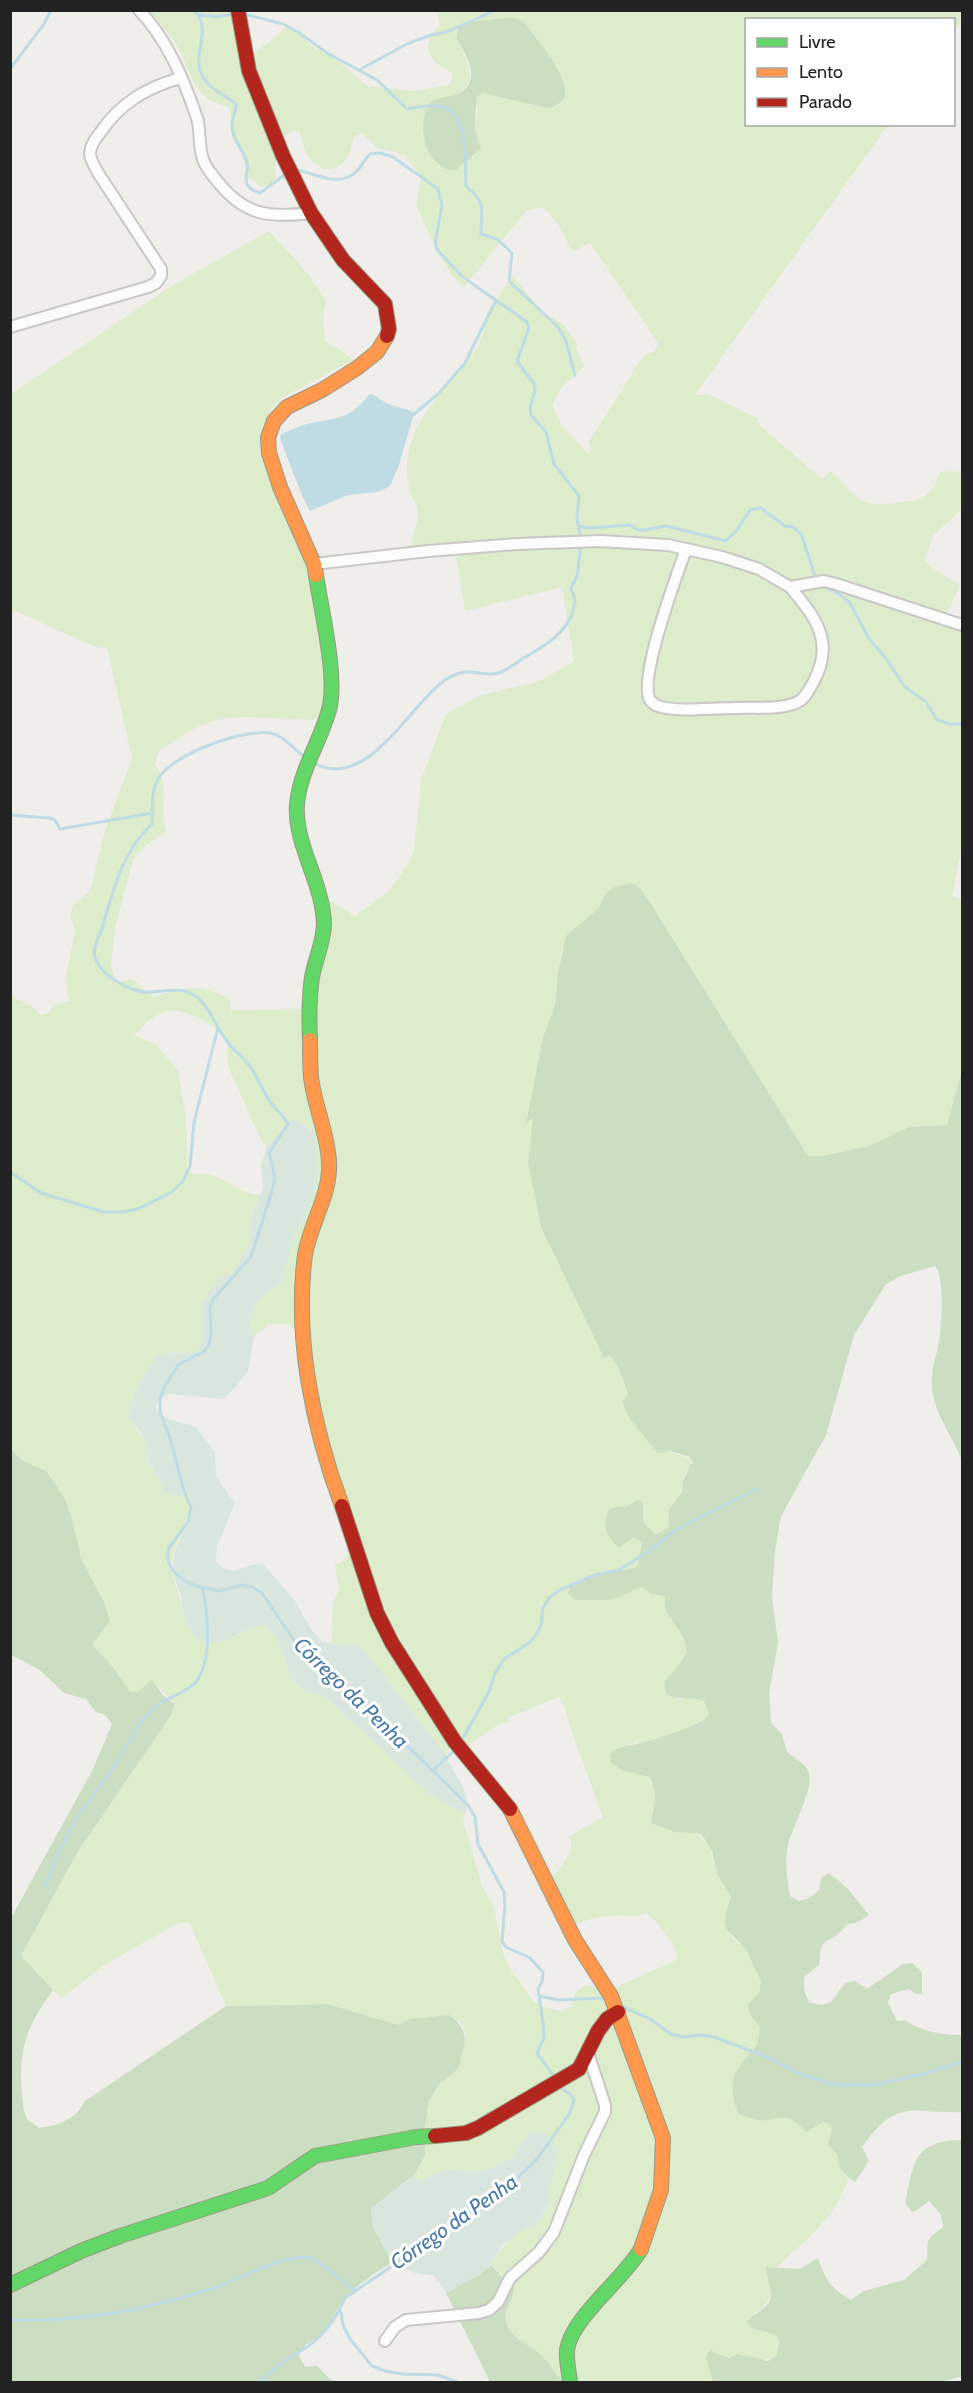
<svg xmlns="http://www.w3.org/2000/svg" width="973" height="2393" font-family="Cabin,sans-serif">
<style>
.grass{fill:#ddeccb;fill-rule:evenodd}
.forest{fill:#cbdec1}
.wetland{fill:#d9e6de}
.water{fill:#bfdbe3}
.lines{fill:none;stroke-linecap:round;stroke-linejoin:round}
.stream{stroke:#bfdbe3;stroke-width:3}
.street-casing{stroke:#c9c8c7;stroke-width:14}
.fast-casing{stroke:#999a82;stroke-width:16}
.slow-casing{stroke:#999a82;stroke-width:16}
.jam-casing{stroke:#999a82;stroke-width:16}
.street{stroke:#fdfcfc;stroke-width:10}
.fast{stroke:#63d668;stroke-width:14}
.slow{stroke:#ff974d;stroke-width:14}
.jam{stroke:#b3261e;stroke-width:14}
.labels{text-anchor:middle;stroke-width:6;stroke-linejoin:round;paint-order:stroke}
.water-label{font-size:21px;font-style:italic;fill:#4a7aab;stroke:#fff}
</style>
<rect width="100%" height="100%" fill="#f0eeeb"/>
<path class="grass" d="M150,11H233L253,54L274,38L285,27L294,29L312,46L337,60L368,86L414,91L450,85L453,74C427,59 419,48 440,24L437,11H962V20L954,32V20H746V124L888,125L695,395L708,394L759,419L757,423L822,479L831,471C859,498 859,510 902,502C912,501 921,500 928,493C945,477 930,466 962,473V509L933,536L925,559L930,567L960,585L948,610L950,617L962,621V847L952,896L962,900V1070L947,1125L909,1127L872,1145L823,1156H808L637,885L605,894L599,908L562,950L555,1005L543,1037L527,1123L534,1116L528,1163L541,1227L604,1358L609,1356C622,1367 622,1382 629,1395L627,1398L664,1451L690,1458L693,1463C683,1470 685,1483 681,1493C679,1498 674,1500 672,1504C668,1512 668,1520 668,1528L655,1535L642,1520L643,1505L633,1502L626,1507L617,1506C599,1522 603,1532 619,1547L633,1538L642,1542L638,1566L628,1571L604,1572L576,1600L617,1598L641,1587L652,1594L665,1596V1610L684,1638L687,1651L681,1662L664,1682L677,1700L690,1697L705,1701L709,1715C697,1728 644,1744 627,1744C647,1772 662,1781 652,1817L665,1829L697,1833L709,1845L717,1874L731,1897L725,1923L732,1937L745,1948L761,1981V1987L751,2016L760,2028L757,2045L752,2053L736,2071L769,2120L783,2116L798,2123L823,2122L830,2124L832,2130L828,2145L839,2155L843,2174L849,2178C836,2217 806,2240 777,2267H766C770,2289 777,2301 754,2313L752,2328L776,2335L779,2341L777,2356C761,2365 733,2359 715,2353L706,2358L713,2382H563C556,2374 550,2364 542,2357C520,2337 493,2329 514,2295L507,2280L491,2265C502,2245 514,2232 537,2224L550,2203V2188L556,2164L531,2130L510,2159L491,2168L477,2172L446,2169L422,2181L412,2177L415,2174L429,2101L440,2083L458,2069L463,2049L465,2034L462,2024L451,2015L410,2019L398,2025L328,2004L226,2006L189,1922L176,1924L103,1966L62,1998L47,1985L21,1956L77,1853L171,1715L175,1704L152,1680L139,1691L130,1692L112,1666L92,1644L104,1602L81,1558L73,1522L46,1471L21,1460L11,1447L10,996L33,1007L39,1015L48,1013L55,1004L70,1001L67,992L66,976L75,930L70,916L73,905L90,892L104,834L132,758L107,648L93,646L11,609V394L173,285L269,231C290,254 311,274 326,302L323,315L325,341L341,350L353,360L282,398C271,408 266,417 263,431L315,581L330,693L322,713L313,720L243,717L218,719L193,729L159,751L155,765C171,785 159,806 166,832L145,846L133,860L115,928L111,964L113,974L117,982L121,983L131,979C142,984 145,994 155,997C181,987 204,983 229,999L231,1010L310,1009L321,898L331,901L355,916L389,891L409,862L414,849L422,777L446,714L481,695L538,682L574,661L562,587L465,611L454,545L412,548C410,535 418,526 418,513C418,505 412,499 410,492C407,480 406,467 408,456C415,409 456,384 478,345C484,335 485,321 490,311C496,298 505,287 512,275L542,312L563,324L577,343L576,349L585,366L561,388L552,405L562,426L589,454L591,447L588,443L644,355L654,352L659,344L590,243L572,252C564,234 558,218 541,207L526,211L463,288L450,273L439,255L416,206L421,177L405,155L376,147L362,133L355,136C351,144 351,153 346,159C335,175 316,171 307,154C303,147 302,139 299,131C272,133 275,157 276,178L269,186H261L249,178L240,150L232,137L230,109C223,104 216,104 209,100C188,84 188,62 176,44C168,32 158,21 150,11ZM494,19H516L526,24L560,75L564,98L558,106L548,108L482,93L477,97L476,154L465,160L462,165L440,166C420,143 417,123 437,99C482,93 472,68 456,38L472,20L484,21ZM174,1010C197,1015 213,1023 227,1042L228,1067L260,1138L266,1148L294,1119L314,1133L308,1211L293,1239L283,1281L265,1295L253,1308L250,1327L254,1337L269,1324H287L296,1330L352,1551L341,1563L335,1565L339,1589L333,1602L331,1643L360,1645L446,1755L452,1744L464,1748L501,1723H508L507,1718L559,1697L564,1705L572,1733L603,1817L569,1836C578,1852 558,1869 549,1881L570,1926C582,1922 594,1917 608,1916C622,1914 633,1919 646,1913C661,1924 674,1942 678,1959L610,1990L585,1985L575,1993L572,2006L561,2011L544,2007L533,2001L510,1968L503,1953L494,1907L482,1886L463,1821L465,1814L433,1797L323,1695L305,1692L293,1680L275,1636L266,1625L254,1626L237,1636L182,1611C181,1595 172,1580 172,1564C172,1536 203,1522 188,1492H165L148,1462L146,1440L135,1427L170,1353L187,1354L197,1352L201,1344V1321L217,1280L233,1273L249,1243L251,1219L260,1195C242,1195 232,1183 215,1176C206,1172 194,1177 187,1170L186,1117L178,1071L157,1045L134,1035C147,1022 155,1012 174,1010Z"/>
<path class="forest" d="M494,19C501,19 511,17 517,19C528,22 535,38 542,46C554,63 584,101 548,108L482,93L477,97C475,114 473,131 481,147C475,155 464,163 456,170C445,171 440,166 433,158C422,146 418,115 432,102C442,93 468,101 471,76C472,62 462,49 456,38L459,26C474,19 479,22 494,19Z
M629,884L637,885L649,901L808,1156H823L872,1145L909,1127L947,1125L962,1070V1460C951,1433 928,1406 932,1374C934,1361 939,1347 940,1334C942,1320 944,1274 935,1266L901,1276L886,1284L854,1335L826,1435L781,1516L775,1552L772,1597L778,1643L769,1694L771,1723L782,1734L787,1752C795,1759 807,1763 809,1774C813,1790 794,1824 789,1841C784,1860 787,1876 790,1896L799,1901L809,1898L819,1890L821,1878L829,1873L848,1889L869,1915L856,1923L848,1924L836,1936L825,1942L821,1947L819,1965L805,1976C802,1986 805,1993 809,2002C833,2010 832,1999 845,1983L855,1981L867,1989L903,1964L912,1963L922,1972V1994H916L909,1989L891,1994L888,2003L897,2021L905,2020C923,2032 941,2035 962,2035V2112C911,2114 897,2097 862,2147L869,2161L855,2182C844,2174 837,2169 838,2155L828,2145L832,2130L830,2124L823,2122L806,2132C781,2105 779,2125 753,2119C748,2118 743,2115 739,2114L734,2102L732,2083L736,2071L757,2045L760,2028L751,2016L748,2004L759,1994L761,1981L745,1948L727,1930L725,1923L726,1912L731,1897L717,1874L712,1851L702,1835L697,1833L674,1832L651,1823C654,1805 659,1795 650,1777L624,1771L611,1763L610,1754C621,1744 627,1747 640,1743C656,1739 698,1727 709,1715L704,1701C689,1696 681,1701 666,1694L664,1682L681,1662L687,1651L684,1638L665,1610V1596L652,1594L641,1587L617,1598L606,1600H576L568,1593L571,1585C581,1580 592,1575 604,1573C616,1570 626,1572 638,1566L642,1542L633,1538L619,1548C605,1535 602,1528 609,1510L617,1506L626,1507L638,1499L643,1505V1521L655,1535L668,1528L669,1509L682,1492L683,1482L690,1465L693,1463L690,1457L670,1451L657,1453L629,1418L622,1401L629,1395C622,1382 622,1366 609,1356L604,1358L541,1227L528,1163L533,1117L526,1124L543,1037L555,1005L558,973L566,936L599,908L605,894L615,887Z
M10,1447L21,1460L46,1471L65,1499L73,1522L81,1558L104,1602L110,1621L92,1644L112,1666L130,1692L139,1691L152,1680L163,1695L175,1704L171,1715L77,1853L21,1956L53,1990C27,2026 18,2049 22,2093C23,2102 23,2112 28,2120C31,2123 36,2125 39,2128C57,2126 77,2119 85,2101L226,2006L328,2004L398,2025L410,2019L450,2015C472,2033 464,2044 458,2069L440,2083L429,2101L424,2132L425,2155L415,2174L371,2209L392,2263C372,2274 355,2286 340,2305C335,2313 332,2323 326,2330C318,2342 306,2338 299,2355L305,2367L317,2366L330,2379L339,2382H11V1918L93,1769L112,1724L105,1715L96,1712L86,1699L64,1693L40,1670L11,1655Z
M962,2140V2376L942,2382H713L706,2358L710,2349L715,2353L729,2358L737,2354L768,2361L777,2355L779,2341L776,2335L752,2328L746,2322C752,2316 758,2313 765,2307C777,2298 766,2279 766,2267L800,2269L818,2258C824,2278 832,2290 851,2300L864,2291L904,2280L927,2260C929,2239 923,2242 943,2227L941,2215L929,2201L916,2211L912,2212L905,2203C914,2164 912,2141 962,2140Z
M491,2265L514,2289C514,2300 504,2308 506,2320C510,2339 530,2344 542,2356C550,2364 556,2374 563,2382H490L446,2293L480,2274Z"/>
<path class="wetland" d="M293,1119C302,1122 306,1129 314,1133L319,1175L308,1211L293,1239L283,1281L265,1295L253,1308L250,1327L254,1337L248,1371L234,1389L224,1399L168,1394L156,1403L157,1412L171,1420L196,1427L215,1452L216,1477L235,1503L217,1546L216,1561C234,1581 241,1563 263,1564L294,1599L312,1631L323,1642L360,1645L446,1755C453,1777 473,1790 465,1814L433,1797L323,1695L305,1692L293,1680L275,1636L266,1625C237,1628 232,1647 198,1641C192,1632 185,1623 183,1612C181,1606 182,1600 180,1594C177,1584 172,1572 173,1562C175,1536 202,1519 188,1493L176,1496L165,1492L148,1461L146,1440L129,1417C132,1393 144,1375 158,1355L197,1352L201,1344V1304L217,1280L233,1273L249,1243L251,1219L263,1188L261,1166L266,1148Z
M531,2130L550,2135L557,2150L556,2164L550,2188V2202L537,2224L525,2229L502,2245L490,2266L480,2274L446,2293L434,2276L415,2273L392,2263L373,2227L371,2209L412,2177L422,2181L446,2169L477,2172L491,2168L510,2159Z"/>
<path class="water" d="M370,394C378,396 382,402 389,404C398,409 403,406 414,413L399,465L390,486L378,492L348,495L310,511C305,504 280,441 280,435C289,431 298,426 307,424C340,416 346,422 370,394Z"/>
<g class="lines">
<path class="stream" d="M193,10C214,27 192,54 201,73C208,89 224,94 236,104C236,113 231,119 232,127C232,140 244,150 247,163C249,170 243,179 248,186C251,190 255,192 260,193L283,176
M197,14L216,17L234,14
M244,14L283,24L298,32L327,53L377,80L407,109C418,107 430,105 440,106C471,111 464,165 466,186C487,203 481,210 481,234L497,239L512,253L509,281L558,327L566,341L575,376
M10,69L44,24L51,10
M359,70L407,44L431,35L447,32L496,10
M297,170C317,174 341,189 358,170C362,165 365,159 370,154L380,153L393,157L438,189L442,205L435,244L438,251L463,277L527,322L529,328L517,361L534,384L535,391L530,407L531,415L546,432L554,464L579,496L577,519L581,539
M412,416L439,393L465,363L496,300
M578,526L587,528L630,525L638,530H644L666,526L726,541L737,530L750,510L761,508L785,526L793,527L801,534L816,579
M823,586L839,594L850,603L869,639L885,657L905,687L926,702L937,720L950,724H962
M303,756C293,748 286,738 274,734C248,726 170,755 158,779C150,793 153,809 152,824C124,850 114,886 104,922C102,933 92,945 95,957C98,971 119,984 132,989C153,998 177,983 194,995C209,1005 215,1025 226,1040C234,1051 246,1059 253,1071C259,1081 264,1093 271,1103C276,1110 284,1116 288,1124L269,1153L275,1177L272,1191L251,1257L214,1298L210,1307L211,1335L209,1345L203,1352L179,1364L164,1387L160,1398V1412L170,1438L184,1491L191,1508L188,1522L168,1549V1561L173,1571L183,1580L196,1586L219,1591L242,1585L252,1587L262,1593L301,1651L334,1675L468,1805L475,1817L478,1844L504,1892L505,1906L502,1941L506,1947L530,1958L543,1972L542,1982L538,1989L544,2029V2038L537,2053L553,2075
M312,762C366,794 408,706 445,680C470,664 478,678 498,673C506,671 515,664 522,659C545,646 572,631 575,601C575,596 572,593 571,588L577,576L581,545
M10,815L50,818L55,820L60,829L153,813
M10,1172L41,1193L104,1212H123L138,1209L172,1192L183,1181L190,1166L194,1122L218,1028
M463,1738L489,1692L495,1673L504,1659L529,1643L536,1635L541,1625L543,1608L549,1598L560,1590L595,1575L619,1570L649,1551L679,1528L757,1489
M432,1771L455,1750
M45,1886C55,1862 64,1838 78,1816C91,1797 106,1780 118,1760C129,1742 138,1722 154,1708C167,1696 190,1694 199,1677C212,1655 208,1611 202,1587
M539,1996L559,2000L599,1998L607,2000
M621,2006L650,2019L671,2034L684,2037L701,2035L714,2037L767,2057L802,2075L837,2085H874L923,2074L962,2062
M341,2312L343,2325L350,2339L372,2366L385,2371L402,2374L438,2375L457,2382
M10,2320C77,2322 145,2310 208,2290C238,2280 276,2257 307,2257C318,2258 344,2284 355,2291
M259,2382C274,2367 291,2357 308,2346C325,2335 338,2315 345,2298L507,2188L537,2159L570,2113L574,2100L571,2095L562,2088"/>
<g class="street-casing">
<path id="street" d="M139,10C167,39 184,80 197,118C201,131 198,146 203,159C205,167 213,176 218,182C245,216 270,218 311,213
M10,327L148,287L156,283L161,276V269L100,176C96,169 91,162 90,154C90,146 95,139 100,133C120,103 146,88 180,78
M686,549C677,575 638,678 650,700C652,703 657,706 661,707C685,712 709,708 734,708C753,707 774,710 793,704C804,701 809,690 814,681C835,641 815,617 790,587
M314,564L428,551L517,544L600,541L668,545L722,557L759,569L790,587L824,581L836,584L962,625
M385,2341L395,2327L406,2320L479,2313L489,2310L498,2302L510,2278L539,2252L554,2232L584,2155L605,2112V2105L588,2053"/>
</g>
<g class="fast-casing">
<path id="fast" d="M310,1040C309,1019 309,998 312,977C315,960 324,941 324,924C323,882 294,845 297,804C300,771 320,742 329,710C338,677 321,610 316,575
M10,2285L81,2251L120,2236L268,2188L315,2156L416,2137L435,2136
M570,2382C569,2372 566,2359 567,2350C571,2318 624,2279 641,2249"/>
</g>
<g class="slow-casing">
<path id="slow" d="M316,575L314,564L280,487L269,453L268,438L274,421L287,407L322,390L357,368L377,352L387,336
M310,1040C310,1052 310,1065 311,1077C314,1105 328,1134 329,1162C331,1194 310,1224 305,1255C294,1338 313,1428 342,1506
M510,1809L575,1940L611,1996L663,2138L661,2190L641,2249"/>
</g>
<g class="jam-casing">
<path id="jam" d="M238,10L249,71L283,156L311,213L343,260L385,304L389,329L387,336
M342,1506L377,1613L392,1643L455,1742L510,1809
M435,2136L466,2133L478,2128L579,2069L598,2031L607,2019L618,2012"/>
</g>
<use href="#street" class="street"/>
<use href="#fast" class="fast"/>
<use href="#slow" class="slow"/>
<use href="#jam" class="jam"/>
</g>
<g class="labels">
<g class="water-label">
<text transform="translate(351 1693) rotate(44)" y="7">Córrego da Penha</text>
<text transform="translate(454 2222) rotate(-35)" y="7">Córrego da Penha</text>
</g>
</g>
<rect width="973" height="2393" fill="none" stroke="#222222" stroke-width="24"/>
<rect x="745" y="18" width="210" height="108" fill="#ffffff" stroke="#a7a7a7" stroke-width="1.5"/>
<rect x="757" y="38" width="30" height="9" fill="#63d668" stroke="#a7a7a7" stroke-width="1.5"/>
<text x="799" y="48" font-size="18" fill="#222222">Livre</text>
<rect x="757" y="68" width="30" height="9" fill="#ff974d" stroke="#a7a7a7" stroke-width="1.5"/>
<text x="799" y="78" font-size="18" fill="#222222">Lento</text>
<rect x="757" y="98" width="30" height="9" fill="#b3261e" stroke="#a7a7a7" stroke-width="1.5"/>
<text x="799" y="108" font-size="18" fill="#222222">Parado</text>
</svg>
